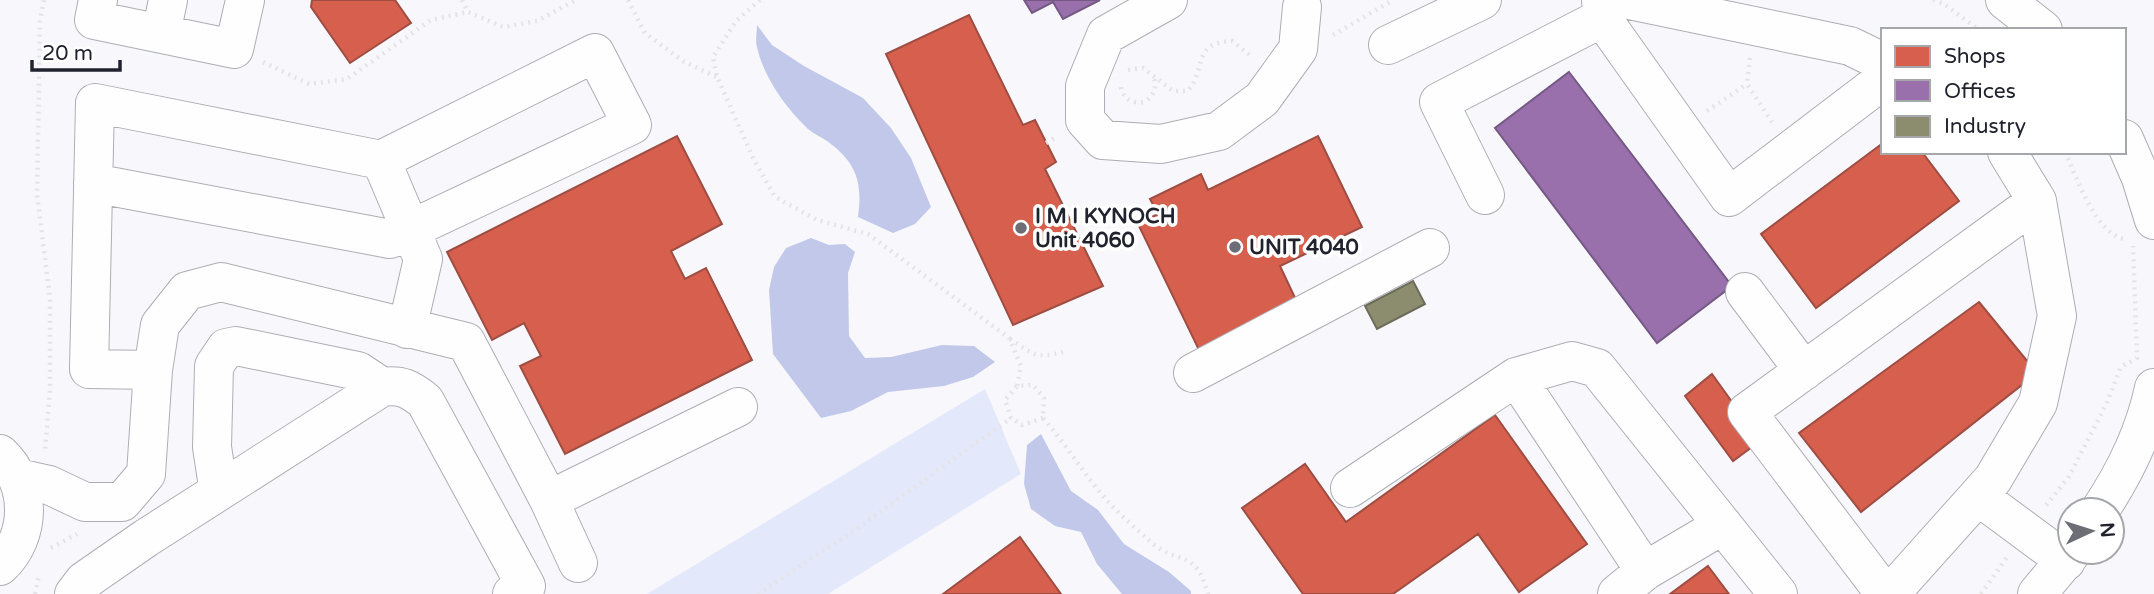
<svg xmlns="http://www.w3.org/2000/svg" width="2154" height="594" font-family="'Varela Round',sans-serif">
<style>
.green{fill:#e4e8fb}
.water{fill:#c1c8ea}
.shops{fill:#d6604d;stroke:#9f4d43;stroke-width:2}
.offices{fill:#9970ab;stroke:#755985;stroke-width:2}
.industry{fill:#8c8c6e;stroke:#6c6c5a;stroke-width:2}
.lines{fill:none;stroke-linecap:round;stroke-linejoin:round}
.minor-casing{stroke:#adaeb5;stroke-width:40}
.path{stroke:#e4e4e6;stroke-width:4.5;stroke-dasharray:2 5;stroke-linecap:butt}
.minor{stroke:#fefeff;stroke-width:38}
.poi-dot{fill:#6c6d75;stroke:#fff;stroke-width:2.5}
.labels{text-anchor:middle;stroke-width:7;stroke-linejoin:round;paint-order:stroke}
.poi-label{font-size:21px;font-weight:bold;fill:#20222d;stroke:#fff;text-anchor:start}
</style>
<rect width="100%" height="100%" fill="#f8f8fc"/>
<path class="green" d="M985,389L1021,474L828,594H647Z"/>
<path class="water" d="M757,25L772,45L804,66L863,98L891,128L911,158L931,207L915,224L893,233L858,217C863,182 856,162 827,141C820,136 811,133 805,126C784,106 763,75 757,47C755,41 757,32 757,25Z
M811,238L829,245L845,244L855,252L848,273L849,336L865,358L891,357L942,345L974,346L995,362L973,377L944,386L888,392L851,411L821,418L773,354L769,290L774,267L786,248Z
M1041,434L1071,491L1098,510L1124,544L1169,572L1191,591V594H1122L1097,564L1081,532L1055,526L1031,509L1024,484L1027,445Z"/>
<path class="shops" d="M312,0H395L411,23L350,63L311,7Z
M969,15L1023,125L1035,120L1056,162L1045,169L1103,286L1013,325L886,54Z
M677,136L722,224L671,251L685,279L706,268L752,360L565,454L520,366L541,356L524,323L492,340L447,252Z
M1318,136L1362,227L1280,266L1297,302L1199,350L1138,224L1158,214L1150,199L1201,174L1208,190Z
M1883,143V152H1922L1959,201L1816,308L1761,234Z
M1979,302L2037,373L1861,512L1799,433Z
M1712,374L1760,441L1733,461L1685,396Z
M1495,415L1587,544L1519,592L1478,534L1393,594H1303L1242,508L1305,464L1346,522Z
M1020,537L1061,594H943Z
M1708,566L1729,594H1670Z"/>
<path class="offices" d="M1024,0H1100L1063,19L1053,2L1032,13Z
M1569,72L1732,286L1657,343L1495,128Z"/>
<path class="industry" d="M1413,281L1425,304L1377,329L1365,306Z"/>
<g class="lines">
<g class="minor-casing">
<path id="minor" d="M98,0L94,20L234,49L245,0
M1168,0L1106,35L1085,86V120L1103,140L1161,144L1219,131L1262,99L1298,49L1302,7
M1601,0L1602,18L1729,197L1883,80
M1629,0L1850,46L1883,62
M2005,0L2043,30
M161,34L168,0
M1388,45L1482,0
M2124,139L2141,178L2154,220
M381,160L423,259L407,329
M93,183L390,239L632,125L595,53L381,160L95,103L89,369L153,370
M1485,195L1439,102L1602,18
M1745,292L1804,371
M1193,373L1430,248
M1516,377L1645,571L1617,594
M0,454C32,484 32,536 0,566
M18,478L49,485L85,502H122L146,474L153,370L160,325L187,291L221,282L466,342L549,500L578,563
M1350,488L1516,377L1572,361L1597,368L1778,594
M222,489L217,480L212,447L214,366L226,348L236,346L358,371L382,387
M1978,496L2066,561
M549,500L738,407
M2100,510C2124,474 2145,431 2154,388
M1645,571L1723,525
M74,594L84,581L146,538L382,387C401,384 410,389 425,401L526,586L512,594
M1885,594L1747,412L2037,201
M1890,594L1993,479L2038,403L2057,316L2037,201L2007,152
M2037,594L2072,552"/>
</g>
<path class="path" d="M44,0L40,21L37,195L50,298V391L45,449
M462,0L468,12L503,27L537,21L576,0
M628,0L645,33L683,61L716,77
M760,0L736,21L713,57L717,77L754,160L775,197L817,220L868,234L1009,338L1021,366L1017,386
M1933,0L1944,4L1979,30
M1333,35L1393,0
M1750,58L1747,84L1772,122
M263,62L309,84L347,79L431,20L468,12
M1128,70L1143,68L1173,91H1188C1207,67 1192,43 1232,41L1252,57
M1121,87C1123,99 1132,104 1144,102C1154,96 1158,87 1153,76
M1707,111L1747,84
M1046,143L1058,136
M2065,152C2076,176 2097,237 2126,239
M1010,339C1032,353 1035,360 1063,352
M1043,418L1022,425L1011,418L1005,400L1017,386L1033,385L1044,398L1043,418C1063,441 1079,466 1098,490C1114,510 1134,527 1152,543C1179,566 1195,547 1208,594
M2046,505L2068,478L2106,405L2121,367L2137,358L2133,246
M51,548L77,534
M35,594L39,575
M758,594L852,532L1011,418
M1981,594L2007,557"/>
<use href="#minor" class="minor"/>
</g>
<g class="poi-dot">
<circle cx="1021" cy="228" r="7"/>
<circle cx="1235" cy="247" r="7"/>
</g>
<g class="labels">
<g class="poi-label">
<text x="1035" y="223">I M I KYNOCH<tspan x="1035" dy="24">Unit 4060</tspan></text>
<text x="1249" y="254">UNIT 4040</text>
</g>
</g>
<rect x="1881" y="28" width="245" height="126" fill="#ffffff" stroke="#a6a7ab" stroke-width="2"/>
<rect x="1895" y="46" width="35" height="21" fill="#d6604d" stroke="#a6a7ab" stroke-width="2"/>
<text x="1944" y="63" font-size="21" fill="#20222d">Shops</text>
<rect x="1895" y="80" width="35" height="21" fill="#9970ab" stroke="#a6a7ab" stroke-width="2"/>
<text x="1944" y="98" font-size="21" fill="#20222d">Offices</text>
<rect x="1895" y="116" width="35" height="21" fill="#8c8c6e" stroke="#a6a7ab" stroke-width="2"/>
<text x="1944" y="133" font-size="21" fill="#20222d">Industry</text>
<g transform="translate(2091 531) rotate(86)"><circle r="33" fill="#ffffff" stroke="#a6a7ab" stroke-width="2"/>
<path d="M0-5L12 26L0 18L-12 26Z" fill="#6c6d75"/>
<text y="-10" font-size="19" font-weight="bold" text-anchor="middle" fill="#20222d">N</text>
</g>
<path d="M32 60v10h88v-10" fill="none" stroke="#20222d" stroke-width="3.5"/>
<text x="42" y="60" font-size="21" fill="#20222d" stroke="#ffffff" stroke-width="5" paint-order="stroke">20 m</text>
</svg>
